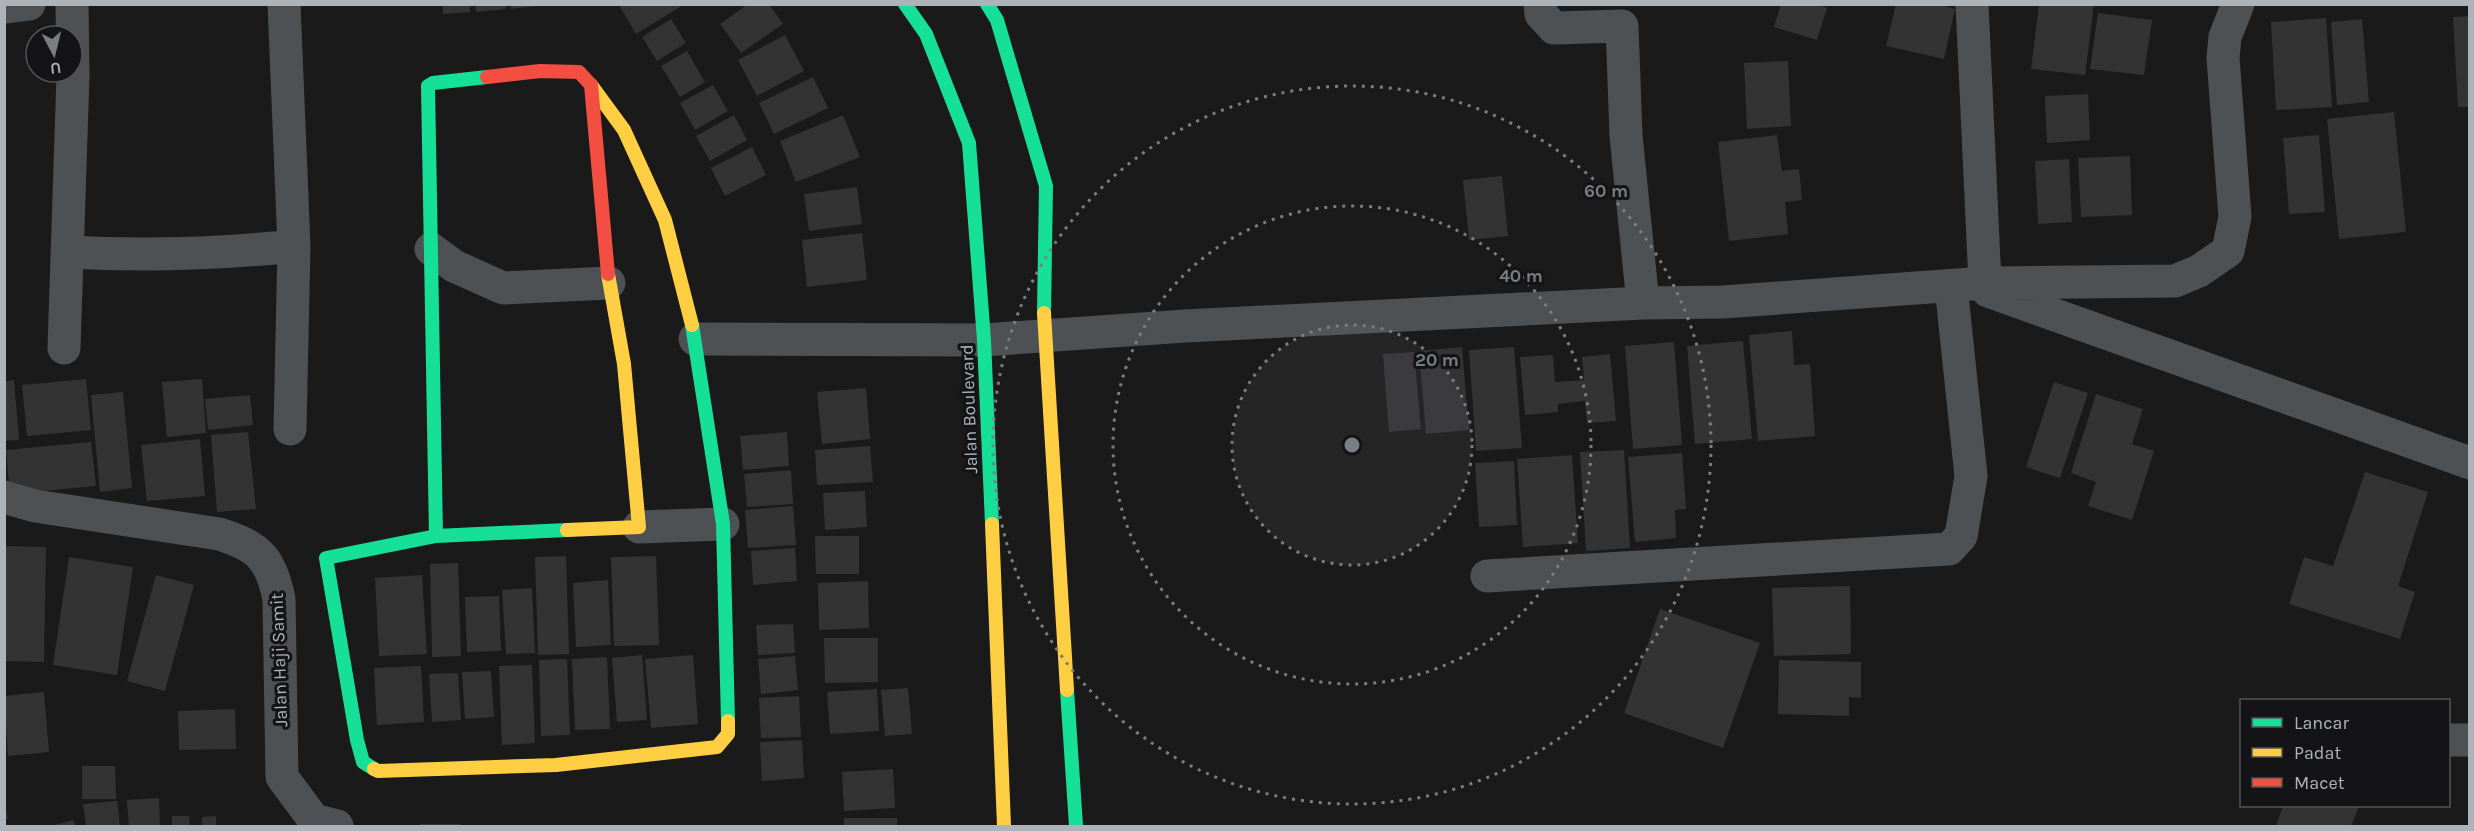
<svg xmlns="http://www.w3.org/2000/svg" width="2474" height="831" font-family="Karla,sans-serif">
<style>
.building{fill:#333334}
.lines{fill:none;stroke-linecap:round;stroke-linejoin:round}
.street{stroke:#4e5153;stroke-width:33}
.fast{stroke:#16e098;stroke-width:14}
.slow{stroke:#ffcf43;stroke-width:14}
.jam{stroke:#f24e42;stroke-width:14}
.ring{fill:none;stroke:#797e82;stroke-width:3;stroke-dasharray:3 6}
.labels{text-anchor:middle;stroke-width:6;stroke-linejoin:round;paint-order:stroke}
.street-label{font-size:18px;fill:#acb4ba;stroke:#141416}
.centre{fill:#797e82;stroke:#141416;stroke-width:3}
.ring-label{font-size:18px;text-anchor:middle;font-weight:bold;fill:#797e82;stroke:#141416;stroke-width:6;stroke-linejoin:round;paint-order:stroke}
</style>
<rect width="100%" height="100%" fill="#1a1a1a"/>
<path class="building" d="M443,4H470V12L443,14Z
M475,4H506V9L476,12Z
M511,4H538V6L511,9Z
M624,4H678L680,7L636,34L620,7Z
M748,4H769L783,24L741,53L720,24Z
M1781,4H1815L1827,8L1817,40L1774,27Z
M1896,4H1937L1955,9L1944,59L1886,46Z
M2039,4H2094L2085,75L2031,69Z
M2098,13L2152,20L2144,75L2090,69Z
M2470,16V107H2458L2453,17Z
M2326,18L2332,107L2276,110L2271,22Z
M671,19L686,43L657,61L642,37Z
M2362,19L2369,102L2337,105L2331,22Z
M785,35L804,71L757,96L738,60Z
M687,51L705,82L680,97L661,66Z
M1788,61L1791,126L1747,129L1744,63Z
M813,77L828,108L774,134L759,103Z
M713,85L728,111L695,130L680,103Z
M2088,94L2090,140L2047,143L2045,96Z
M2394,112L2406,232L2339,239L2327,119Z
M734,115L747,140L710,161L696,136Z
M843,115L860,157L796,182L780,141Z
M1777,135L1782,171L1799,169L1802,200L1785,202L1788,234L1729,241L1718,142Z
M2319,135L2325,212L2289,214L2283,138Z
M752,147L766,175L725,196L711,168Z
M2130,156L2132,215L2081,217L2078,158Z
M2069,159L2072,222L2038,224L2035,161Z
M1502,176L1508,236L1469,240L1463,180Z
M857,187L862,224L809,231L804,194Z
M862,233L867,280L807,287L802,240Z
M1792,331L1794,365L1810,364L1815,436L1758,441L1749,335Z
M1743,341L1752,439L1695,444L1687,346Z
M1674,342L1682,445L1633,449L1625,346Z
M1462,347L1469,430L1426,434L1419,351Z
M1514,347L1522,448L1476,451L1469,350Z
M1414,352L1421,429L1389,432L1383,354Z
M1610,354L1616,421L1587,423L1585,401L1558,404V412L1525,415L1520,357L1553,355L1555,382L1584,380L1582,357Z
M86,379L91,430L27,436L22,385Z
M202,379L206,433L167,437L162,382Z
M14,380L19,440L4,441V381Z
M2054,382L2088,393L2060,478L2026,467Z
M866,388L870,439L822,444L817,392Z
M123,392L132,488L100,492L91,395Z
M2096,394L2143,409L2132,444L2154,451L2132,520L2088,506L2096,482L2071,473Z
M250,395L253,425L208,430L205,399Z
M248,432L256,509L217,512L211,435Z
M787,432L789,466L743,470L740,436Z
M200,439L205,496L147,501L141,445Z
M91,442L96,486L10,494L6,450Z
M870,446L873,482L817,485L815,450Z
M1624,450L1630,548L1586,551L1580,452Z
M1682,453L1686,509L1675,510L1676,538L1635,542L1628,457Z
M1572,455L1578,543L1523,547L1517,459Z
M1514,461L1517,525L1479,527L1475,463Z
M791,470L793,504L747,507L744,474Z
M2365,472L2428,492L2398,586L2415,592L2400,639L2289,604L2304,557L2333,566Z
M865,491L867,527L825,530L823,493Z
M793,506L796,545L748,548L745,510Z
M815,536H859V574H816Z
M4,546L46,547L44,662L4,661Z
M795,548L797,581L753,585L751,551Z
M566,556L569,654L538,655L535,557Z
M656,556L659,645L614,646L611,557Z
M69,557L133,567L117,675L53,665Z
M458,563L461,656L432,657L430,564Z
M156,575L194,585L165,691L127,681Z
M422,575L427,654L379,656L375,578Z
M608,580L611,645L576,647L573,583Z
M868,581L869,628L819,630L818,583Z
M1850,586L1851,654L1774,656L1772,588Z
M532,588L535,653L506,654L502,590Z
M499,596L501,651L467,652L465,597Z
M1660,609L1760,643L1723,748L1624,713Z
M793,624L795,653L758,655L756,625Z
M824,638H878V682L825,683Z
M642,655L647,720L617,722L612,658Z
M693,655L698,724L651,728L645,659Z
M795,656L798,690L761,694L758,659Z
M607,657L610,729L575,730L572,659Z
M567,659L570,735L541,736L539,660Z
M1779,660L1861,662V698L1849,697V716L1778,714Z
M532,665L535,743L502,745L499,666Z
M421,666L424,722L377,725L374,668Z
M491,671L494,717L465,719L462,672Z
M458,673L461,720L432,722L429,674Z
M908,688L912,734L885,736L881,690Z
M877,689L879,731L830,734L827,692Z
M44,692L49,752L8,756L4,696Z
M799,696L801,737L761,738L759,698Z
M235,709L236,749L179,750L178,711Z
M802,740L804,778L762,781L760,742Z
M82,766H115L116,799H82Z
M893,769L895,808L844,811L842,772Z
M159,798L160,826H129L127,800Z
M4,801L8,819L4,820Z
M117,801L120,826H86L83,804Z
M2283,806H2359L2351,826H2276Z
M172,816H189L190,826H172Z
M216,816V826H202V817Z
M844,818H897V826H844Z
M74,820L75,826H50Z
M420,824H461V826H420Z"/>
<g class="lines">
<path class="street" d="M284,4L294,246L290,429
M1540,4L1541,14L1554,28L1622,26L1626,136L1643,303
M1972,4L1985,283
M4,7L29,4
M431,249L454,266L503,288L609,283
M67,252C143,256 218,254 294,246
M1988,291L2470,463
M695,339L984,340L1185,326L1643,303L1723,302L1985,283L2175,281L2199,271L2228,251L2235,217L2223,58L2225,37L2238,4
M64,348L73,76L72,4
M4,497L35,506L219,534C258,546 271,558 279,599L282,777L314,820L337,826
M639,527L723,524
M1487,576L1949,549L1961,536L1971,476L1951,286
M2448,740H2470"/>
<path class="fast" d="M905,4L926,34L969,143L984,340L992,524
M987,4L997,20L1046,186L1044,313
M692,325L723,524L728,721
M436,536L428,86L433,83L487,77
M1067,690L1076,826
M374,769L363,762L357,740L326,558L436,536L567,530"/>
<path class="slow" d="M591,85L624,130L665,220L692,325
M1044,313L1067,690
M992,524L1004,826
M567,530L639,527L624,364L608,274
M374,769L378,771L556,765L717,747L728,734V721"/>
<path class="jam" d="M487,77L540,71L579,72L591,85L608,274"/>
</g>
<circle cx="1352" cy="445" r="120" fill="#797e82" fill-opacity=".12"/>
<g class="ring">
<circle cx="1352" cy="445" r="120"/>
<circle cx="1352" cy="445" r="239"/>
<circle cx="1352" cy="445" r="359"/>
</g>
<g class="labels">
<g class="street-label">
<text transform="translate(969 409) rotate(-92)" y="6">Jalan Boulevard</text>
<text transform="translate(279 660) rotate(-92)" y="6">Jalan Haji Samit</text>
</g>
</g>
<circle cx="1352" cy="445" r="9" class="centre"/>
<g class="ring-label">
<text x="1606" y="197">60 m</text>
<text x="1521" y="282">40 m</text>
<text x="1437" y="366">20 m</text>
</g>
<rect width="2474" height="831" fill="none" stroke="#acb4ba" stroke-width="12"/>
<rect x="2240" y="699" width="210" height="108" fill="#141416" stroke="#515458" stroke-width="1.5"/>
<rect x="2252" y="718" width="30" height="9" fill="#16e098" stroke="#515458" stroke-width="1.5"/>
<text x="2294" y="729" font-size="18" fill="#acb4ba">Lancar</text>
<rect x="2252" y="748" width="30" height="9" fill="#ffcf43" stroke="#515458" stroke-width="1.5"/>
<text x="2294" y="759" font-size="18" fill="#acb4ba">Padat</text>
<rect x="2252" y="778" width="30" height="9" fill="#f24e42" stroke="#515458" stroke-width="1.5"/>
<text x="2294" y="789" font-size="18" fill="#acb4ba">Macet</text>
<g transform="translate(54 54) rotate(173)"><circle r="28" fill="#141416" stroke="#515458" stroke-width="1.5"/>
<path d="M0-4.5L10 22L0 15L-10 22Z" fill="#797e82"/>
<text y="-9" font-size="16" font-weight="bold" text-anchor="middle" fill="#acb4ba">U</text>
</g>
</svg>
